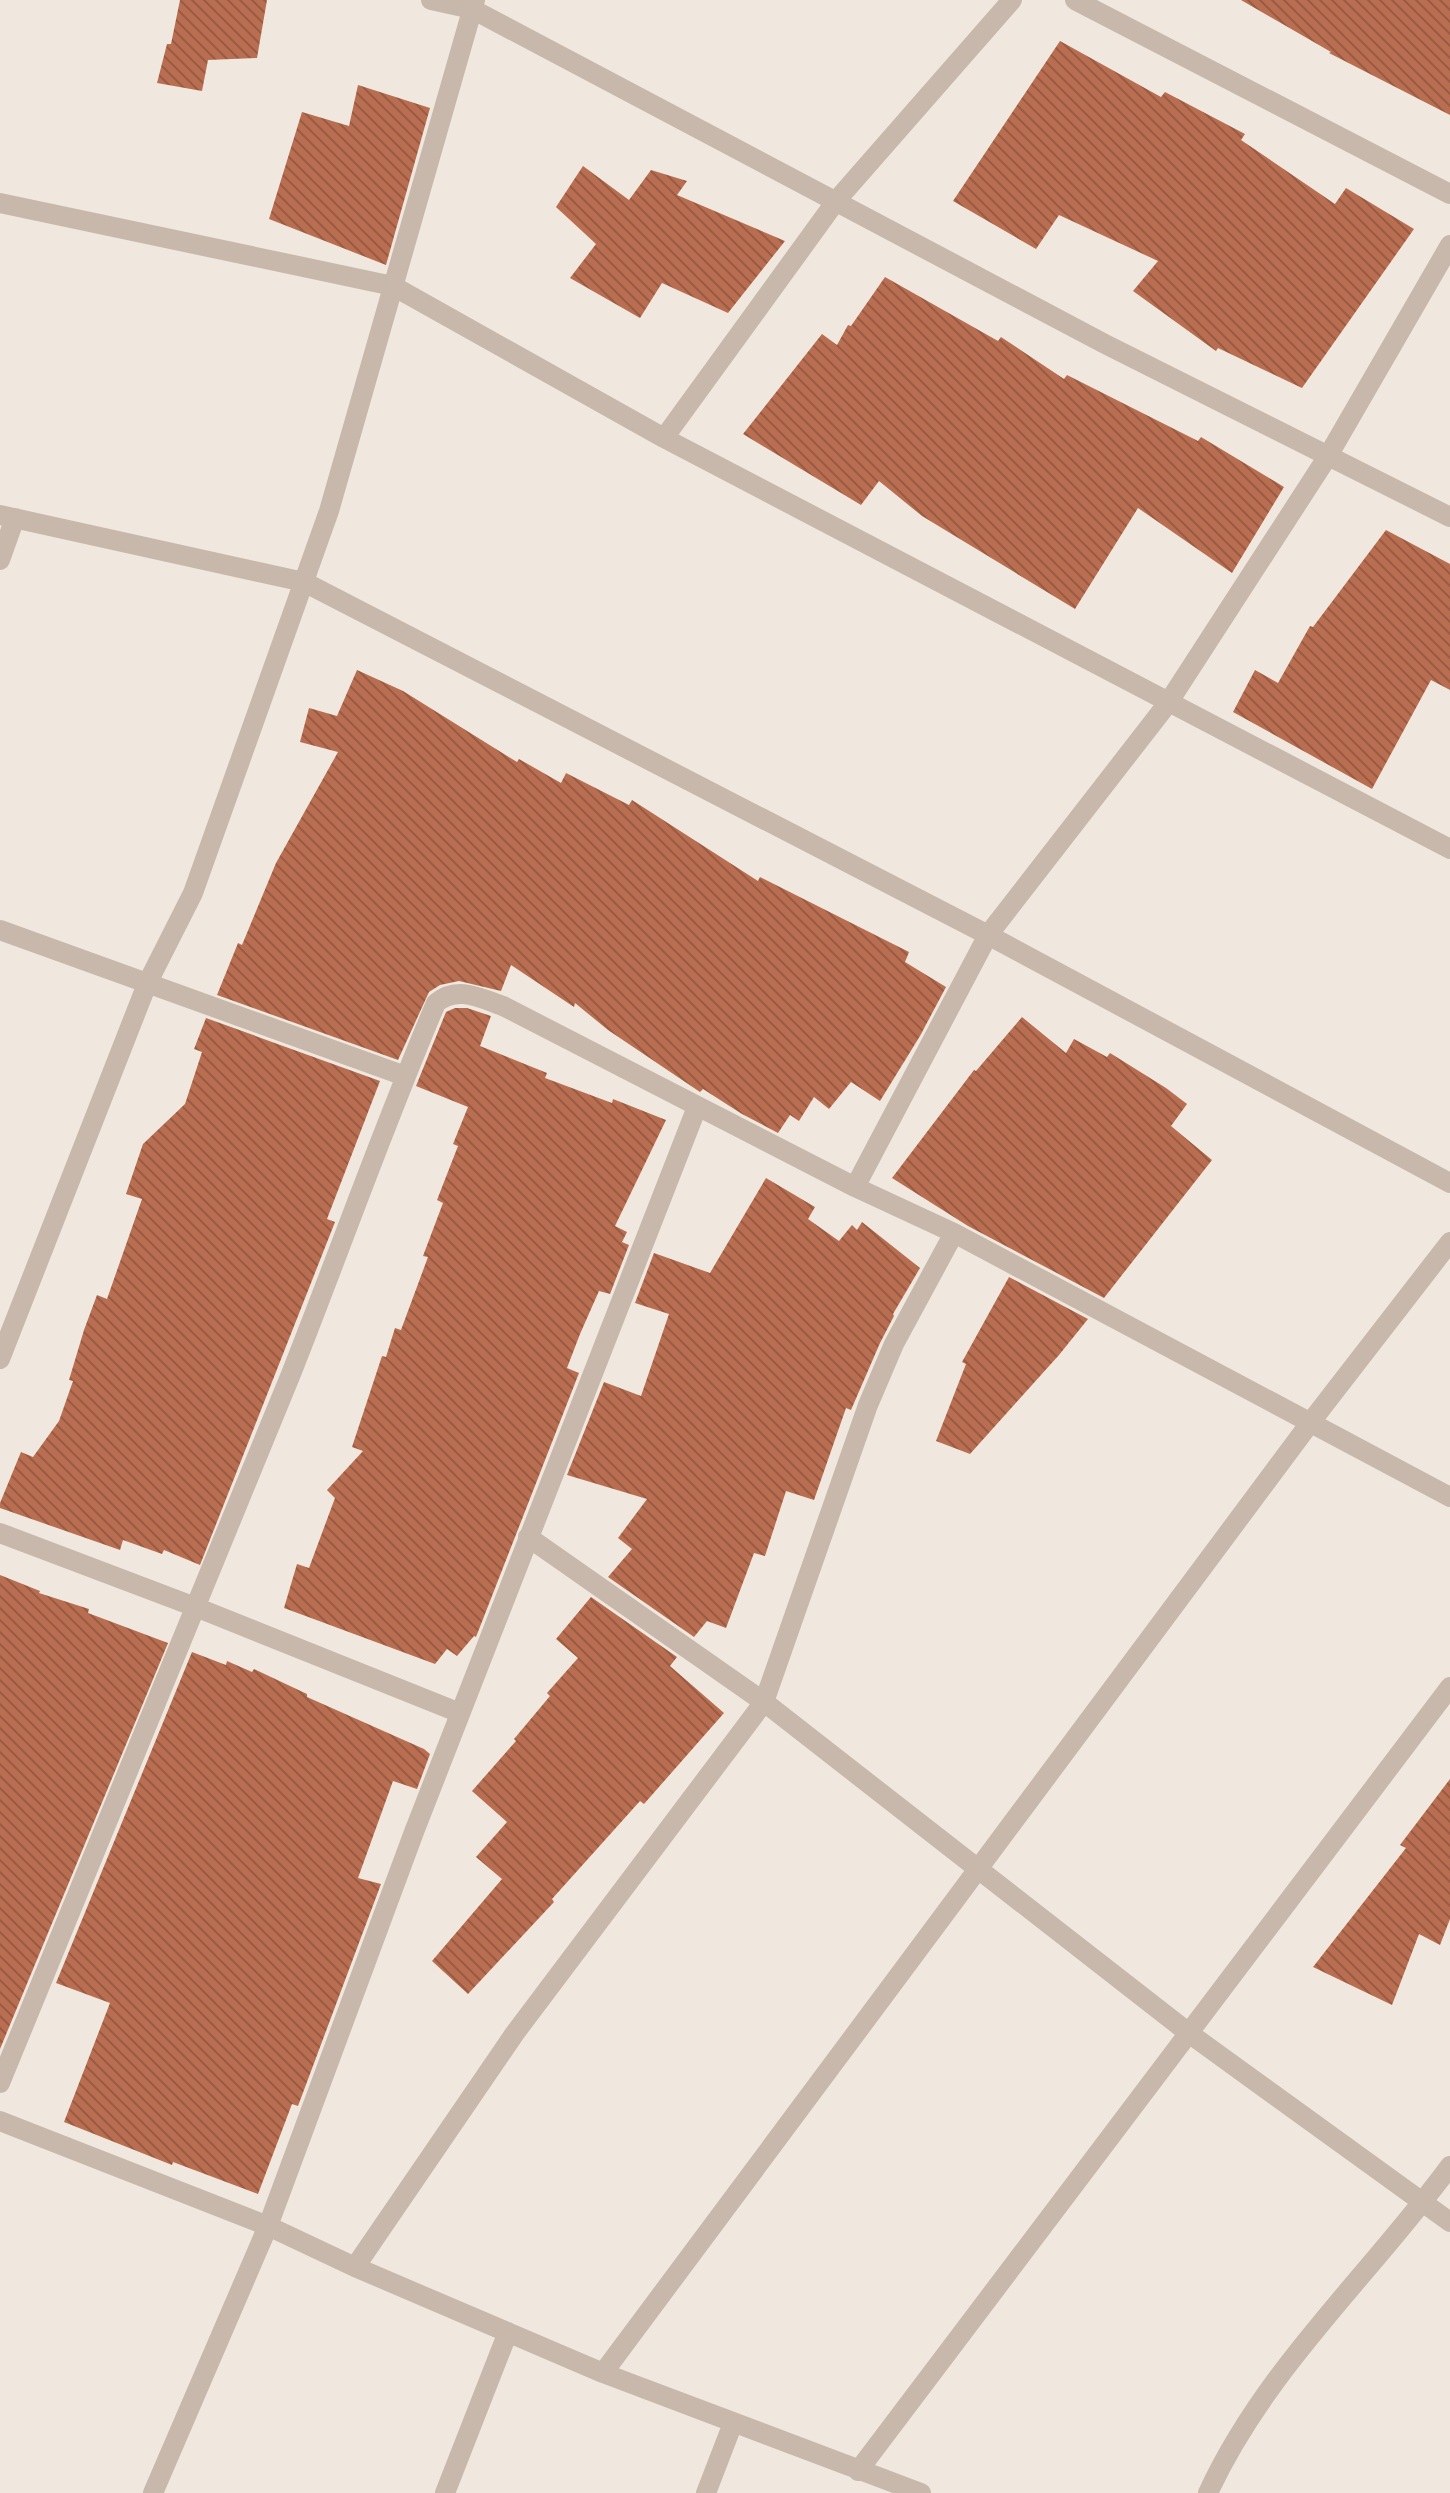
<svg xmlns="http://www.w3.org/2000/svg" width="1450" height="2493" font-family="Rubik,sans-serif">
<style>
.building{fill:url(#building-back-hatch)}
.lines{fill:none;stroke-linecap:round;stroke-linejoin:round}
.minor{stroke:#c7b8ab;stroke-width:20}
</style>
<defs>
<pattern id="building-back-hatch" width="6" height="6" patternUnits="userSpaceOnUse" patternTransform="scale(2)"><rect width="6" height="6" fill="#ba6e51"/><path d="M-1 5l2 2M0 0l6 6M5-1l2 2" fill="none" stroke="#985b43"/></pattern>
</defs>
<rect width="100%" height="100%" fill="#f0e8de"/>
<path class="building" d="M180,0H267L257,58L208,60L202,91L157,83L167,44H171Z
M1241,0H1450V115L1329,53L1331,52Z
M1060,41L1161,97L1165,92L1245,134L1241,140L1335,204L1346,188L1414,229L1302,388L1218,348L1216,351L1133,291L1158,261L1059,215L1036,249L953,201Z
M358,85L430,108L386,265L269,219L302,112L349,126Z
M583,166L629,200L651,170L687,181L677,195L785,241L728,313L662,283L640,318L570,278L596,244L556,207Z
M885,277L998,341L1001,337L1064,379L1067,375L1198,441L1201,437L1284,487L1232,573L1138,508L1075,609L922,516L879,481L861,505L743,434L822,334L837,345L848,325L851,326Z
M1386,530L1450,564V690L1431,680L1372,789L1233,712L1255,670L1278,683L1310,626L1313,627Z
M357,670L403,691L517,762L519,759L561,783L566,773L629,805L632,800L758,881L760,877L909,952L905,962L946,987L920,1036L880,1101L851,1082L829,1109L814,1097L799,1121L790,1115L778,1133L742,1114L703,1089L700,1092L608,1030L575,1003L574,1007L511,965L501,991L459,981L440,985L429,992L398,1060L217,995L238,943L242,945L276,863L338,752L300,742L309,708L337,716Z
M455,1008H467L491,1016L480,1046L547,1073L545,1078L612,1103L613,1099L666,1120L615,1226L627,1232L622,1242L629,1245L610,1294L599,1291L580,1334L567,1368L579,1373L476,1637L474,1636L457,1656L447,1649L435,1664L284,1608L297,1564L309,1568L335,1498L327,1490L363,1451L352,1447L382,1356L386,1357L395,1328L401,1330L428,1257L423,1256L443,1203L437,1200L458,1146L453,1144L468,1107L416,1086L446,1012Z
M1022,1017L1066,1053L1074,1039L1107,1057L1110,1053L1166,1088L1187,1104L1171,1126L1212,1160L1104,1298L968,1226L892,1178L974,1070L976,1071Z
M206,1018L380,1081L327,1219L335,1222L200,1565L164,1550L162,1554L123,1540L120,1550L0,1508V1503L21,1452L33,1457L59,1421L73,1381L69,1380L84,1330L97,1295L107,1299L142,1199L126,1194L143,1144L185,1104L202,1052L194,1049Z
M766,1178L815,1207L808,1219L839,1241L852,1225L857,1230L862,1222L920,1268L893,1314L894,1316L880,1343L851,1410L846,1408L814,1500L786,1491L765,1556L754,1553L726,1628L707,1621L694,1637L608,1577L632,1549L618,1538L647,1499L567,1475L604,1382L641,1396L669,1314L635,1303L654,1253L710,1273Z
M1009,1277L1088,1319L1059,1355L970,1454L936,1441L966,1364L962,1362Z
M0,1575L40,1591L39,1593L89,1609L88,1613L168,1643L0,2049Z
M591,1597L677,1657L670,1666L724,1713L644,1804L640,1801L552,1899L554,1902L468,1994L432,1961L502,1879L476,1857L507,1822L472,1791L516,1741L514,1739L550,1696L547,1693L578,1658L556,1639Z
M192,1652L226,1665L227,1661L252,1672L254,1669L307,1694V1697L424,1749L430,1754L417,1789L393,1781L358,1878L381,1884L298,2106L292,2104L258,2194L173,2162L172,2165L64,2122L110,2003L56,1983Z
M1450,1779V1919L1440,1945L1419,1934L1392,2005L1313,1967L1406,1848L1400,1845Z"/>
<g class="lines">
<path class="minor" d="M431,0L472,9L1105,344L1450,517
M1075,0L1450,194
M0,203L393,286L664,438L1450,849
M664,438L836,201L1012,0
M0,515L304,582L988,935L1450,1183
M0,560L15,518
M0,930L405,1076
M855,1187L988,935L1168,703L1328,456L1450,245
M0,1359L147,984L193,893L329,511L475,0
M0,1533L198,1608L460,1713
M528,1537L764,1702L1190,2034L1450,2222
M0,2083C98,1847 196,1611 291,1374C340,1250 384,1125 436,1003C457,985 480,998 503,1006L855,1187L954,1233L1450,1497
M0,2121L268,2226L355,2267L603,2373L921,2493
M355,2267L515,2033L764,1702L868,1405L894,1344L954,1233
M603,2373L1310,1423L1450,1242
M858,2471L1450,1687
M153,2493L268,2226L414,1832L697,1107
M445,2493L508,2332
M706,2493L733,2423
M1208,2493C1265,2369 1370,2275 1450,2166"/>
</g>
</svg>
